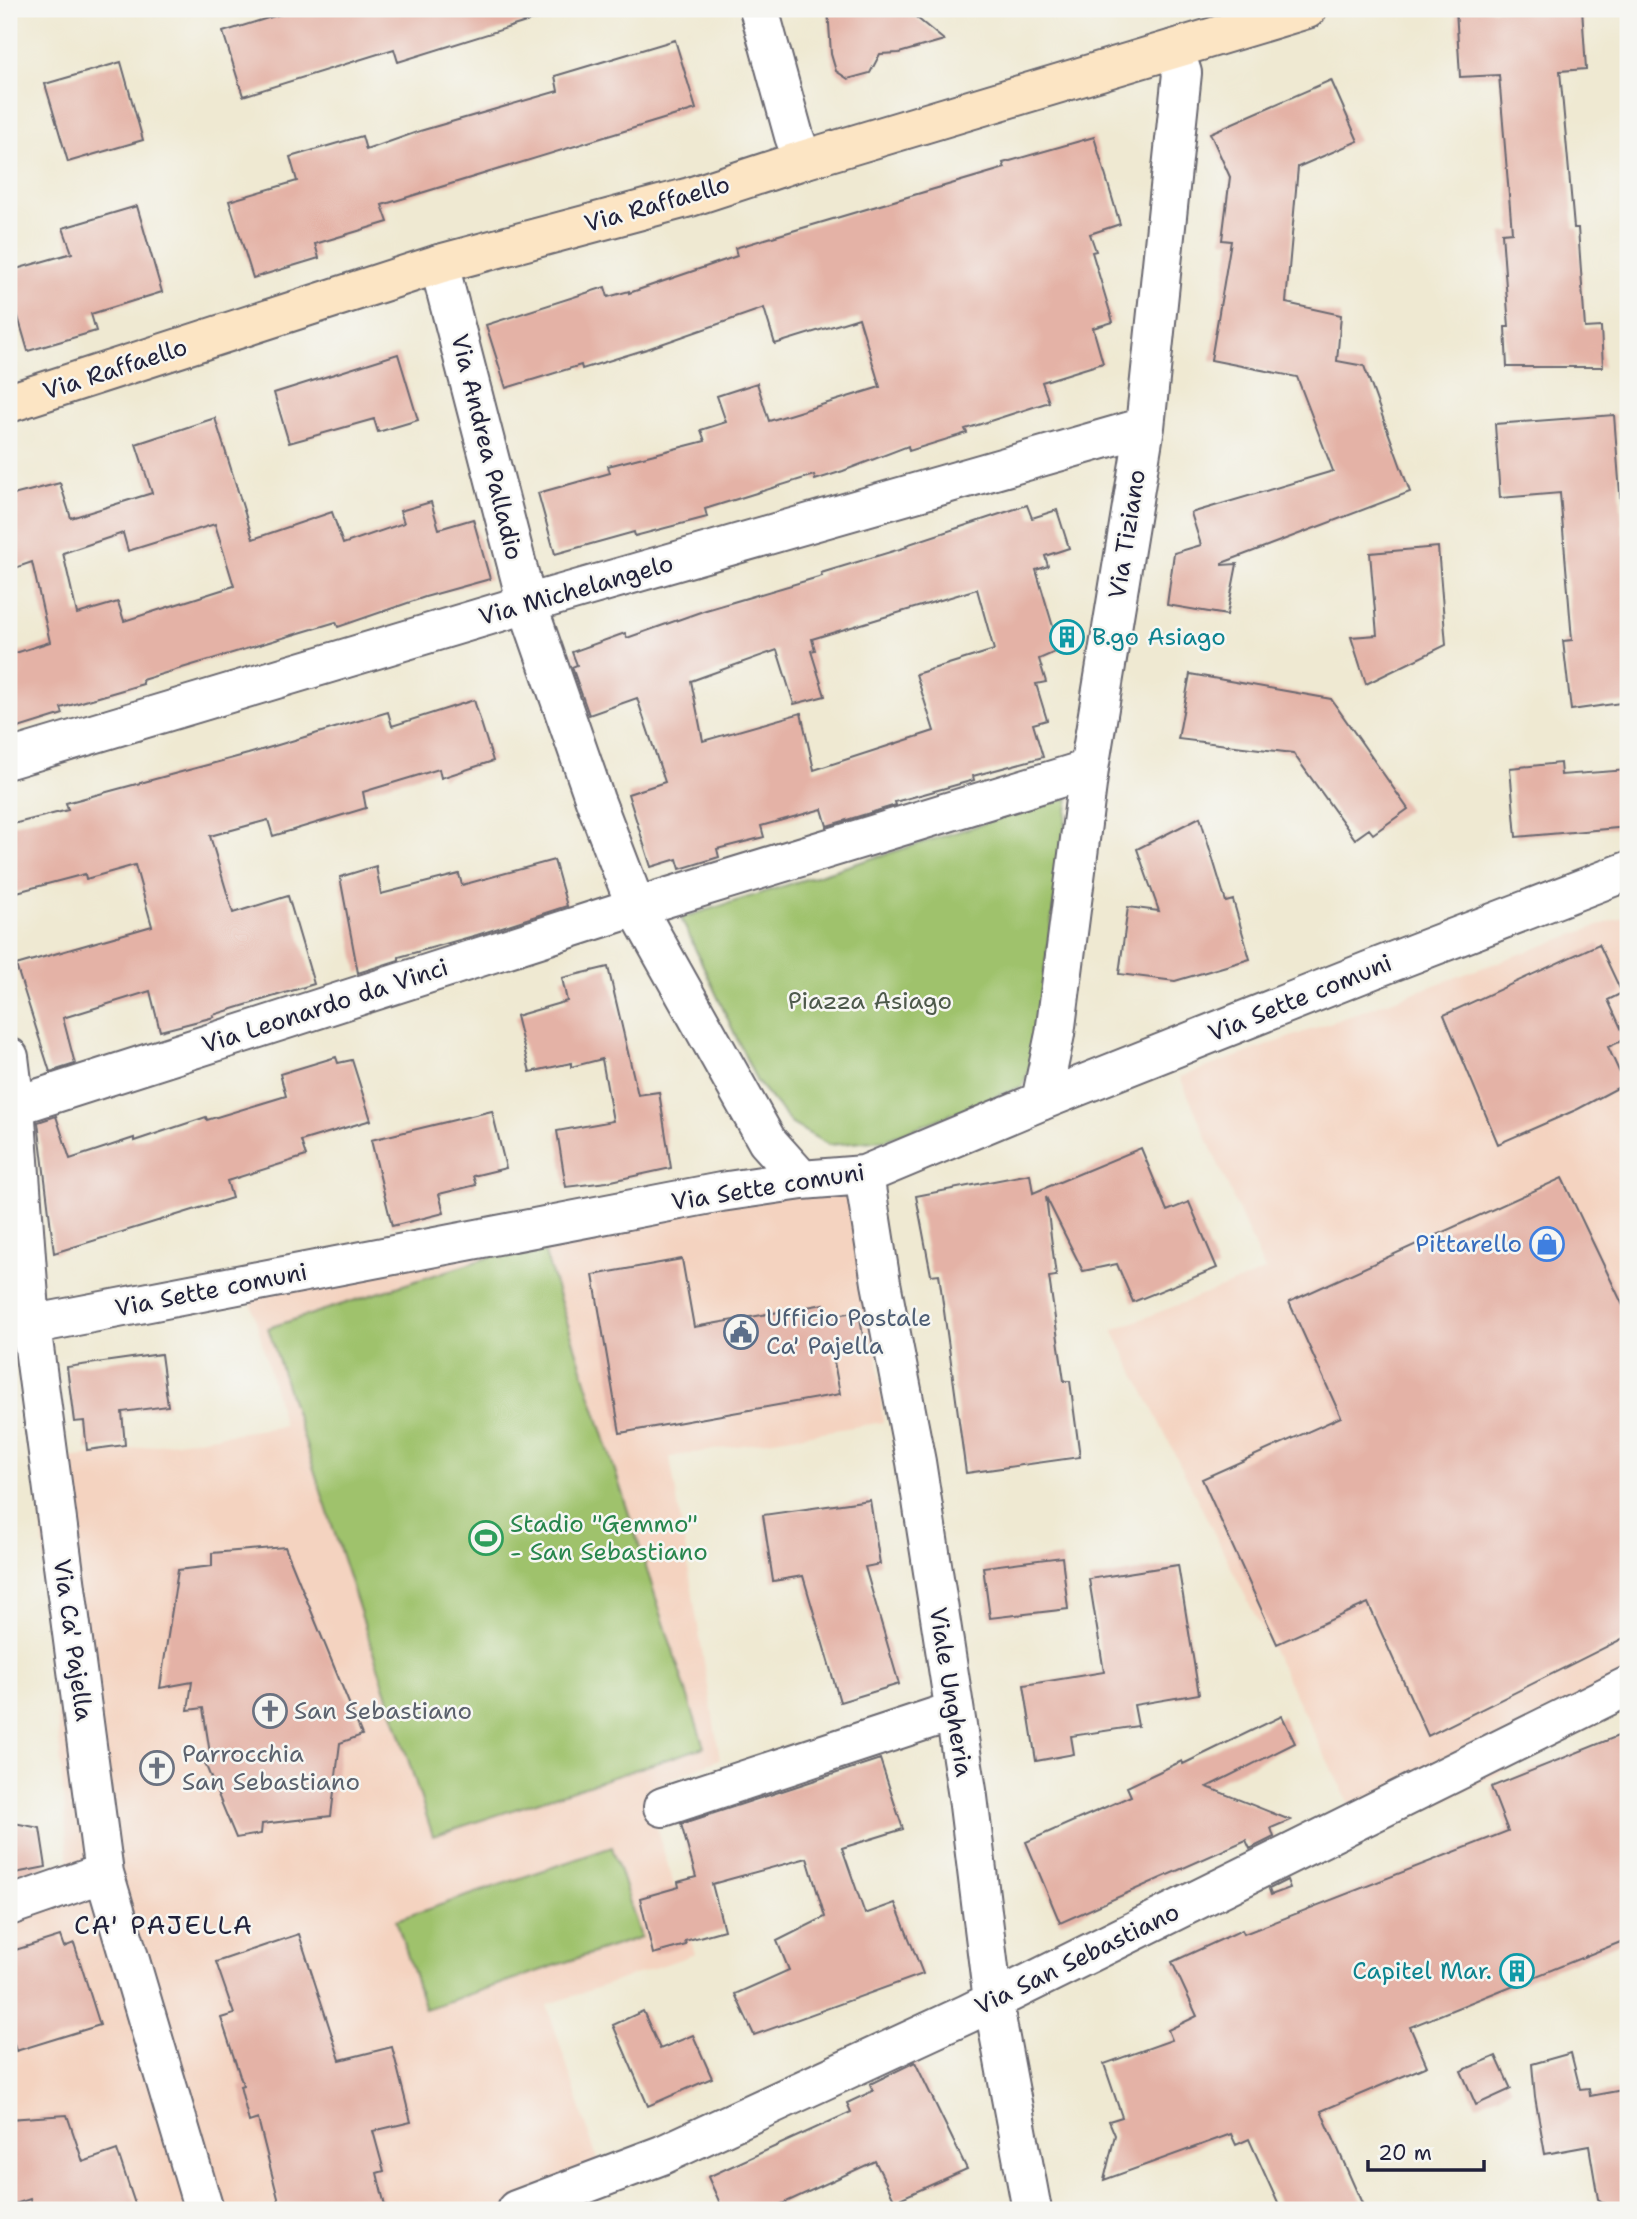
<svg xmlns="http://www.w3.org/2000/svg" width="1637" height="2219" font-family="'Shantell Sans',sans-serif">
<style>
.built{fill:#f4d3c0}
.green{fill:#9fc26c;stroke:#607254;stroke-width:2}
.building{fill:#e4b2a6;fill-rule:evenodd}
.lines{fill:none;stroke-linecap:round;stroke-linejoin:round}
.minor-casing{stroke:#6a6870;stroke-width:42}
.secondary-casing{stroke:#6a6870;stroke-width:42}
.minor{stroke:#fff;stroke-width:38}
.secondary{stroke:#fce5c4;stroke-width:38}
.labels{text-anchor:middle;stroke-width:5;stroke-linejoin:round;paint-order:stroke}
.street-label{font-size:24px;fill:#22223b;stroke:#f6f6f2}
.culture-label{font-size:24px;fill:#0d838f;stroke:#f6f6f2;text-anchor:start}
.park-label{font-size:24px;fill:#4e5a4c;stroke:#f6f6f2}
.shop-label{font-size:24px;fill:#366cbe;stroke:#f6f6f2;text-anchor:end}
.service-label{font-size:24px;fill:#4e5e75;stroke:#f6f6f2;text-anchor:start}
.leisure-label{font-size:24px;fill:#27864d;stroke:#f6f6f2;text-anchor:start}
.worship-label{font-size:24px;fill:#5b616d;stroke:#f6f6f2;text-anchor:start}
.neighbourhood-label{font-size:26px;letter-spacing:2px;fill:#22223b;stroke:#f6f6f2}
</style>
<rect width="100%" height="100%" fill="#f6f6f2"/>
<filter id="ink" filterUnits="userSpaceOnUse"><feTurbulence type="fractalNoise" baseFrequency=".0143" numOctaves="2"/><feDisplacementMap in="SourceGraphic" scale="14" xChannelSelector="R" yChannelSelector="G"/><feConvolveMatrix kernelMatrix="1 2 1 2 8 2 1 2 1" color-interpolation-filters="sRGB"/></filter>
<filter id="wash" filterUnits="userSpaceOnUse"><feTurbulence type="fractalNoise" baseFrequency=".00686" numOctaves="4" result="noise"/><feDisplacementMap in="SourceGraphic" scale="28" xChannelSelector="R" yChannelSelector="G"/><feGaussianBlur stdDeviation="1.57" result="paint"/><feColorMatrix in="noise" values="0 0 0 0 0 0 0 0 0 0 0 0 0 0 0 0 0 1.4 0 .05"/><feComposite in="paint" operator="in"/></filter>
<g filter="url(#wash)">
<rect width="100%" height="100%" fill="#efe9d2"/>
<path class="built" d="M1628,915V1708L1367,1840L1113,1330L1265,1271L1180,1077Z
M802,1180L865,1204L883,1422L670,1457L720,1759L645,1790L695,1954L547,2005L607,2189L551,2210H9V1890L69,1868L37,1463L284,1426L246,1283Z"/>
<path class="green" d="M1069,797L1032,1061L1023,1086L885,1140L829,1145L792,1124L757,1082L681,918Z
M541,1241L704,1747L433,1836L268,1328Z
M612,1847L641,1937L425,2009L396,1920Z"/>
<g id="blocks">
<path class="building" d="M297,9H544L545,16L398,62L394,49L243,96L223,32Z
M828,9H906L944,40L899,53L880,54L870,73L848,79L836,71L831,54Z
M1456,9H1582L1586,69L1560,71L1574,228H1578L1585,328L1601,327L1603,367H1507L1505,327H1509L1502,233L1512,232L1499,75L1460,77Z
M675,40L696,109L382,205L388,222L315,244L319,258L253,278L229,201L297,181L290,157L362,136L366,150L420,131L558,91L555,76Z
M121,62L143,140L68,162L45,84Z
M1331,80L1358,141L1298,167L1286,303L1341,315L1337,361L1364,366L1410,492L1222,563V565L1237,564L1227,615L1167,605L1174,553L1201,545L1191,513L1333,471L1297,377L1211,360L1231,241L1222,240L1230,177L1210,133Z
M1094,137L1120,224L1090,234L1096,251L1092,252L1113,322L1093,328L1103,363L1042,382L1049,402L965,429L967,433L909,451L908,446L843,471L815,480L814,475L705,509L707,517L635,536L634,532L555,554L538,493L610,473L608,466L705,441L701,430L726,422L717,396L757,383L769,421L880,387L859,318L775,344L764,308L647,349L582,369L581,365L506,388L486,325L605,287L608,297L629,291V293L737,256L735,248L1005,168L1003,163Z
M137,206L162,292L91,314L96,331L28,351L9,286V271L72,253L63,228Z
M398,354L418,420L378,432L374,419L289,443L274,393Z
M1614,415L1623,533H1628V702L1571,710L1563,641L1572,640L1560,493L1500,498L1495,424Z
M215,418L253,539L332,512L343,544L404,523L400,511L431,502L439,529L473,519L490,579L425,597L338,627L336,622L142,680L143,684L61,708L63,714L9,731V655L50,642L32,562L9,570V496L60,483L71,518L152,493L136,444ZM215,524L234,586L124,621L118,602L77,614L63,553L123,533L128,551Z
M1027,505L1032,518L1057,510L1069,548L1045,556L1048,566L1036,570L1060,650L1039,659L1046,682L1036,684L1047,720L1033,724L1043,757L973,776L974,780L895,802L896,805L827,826L822,809L761,826L764,837L717,849L719,857L680,869L677,859L651,867L628,794L665,782L637,698L589,715L572,667L577,665L572,652L625,633L627,638L706,610L822,576L821,573L907,547L906,545ZM977,589L994,650L916,674L934,731L814,770L801,713L703,741L691,681L777,650L794,704L825,696L811,651L815,650L812,639Z
M1438,547L1446,645L1366,684L1351,637L1377,635L1370,553Z
M1190,674L1331,699L1408,809L1373,834L1369,829L1355,839L1293,753L1178,739Z
M474,700L493,761L441,778L439,769L363,792L366,808L273,836L268,820L210,836L233,913L288,896L314,984L213,1015L214,1017L160,1031L150,991L63,1018L75,1064L50,1072L16,965L152,926L135,865L86,879L85,874L13,893L9,876V825L68,810L66,803L248,754L388,712L392,726Z
M1560,763L1561,775L1628,770V827L1516,837L1510,768Z
M1200,817L1226,902L1233,900L1250,959L1175,981L1119,974L1128,907L1159,911L1137,849Z
M554,860L567,906L477,935L399,957V960L358,973L340,877L376,866L381,894L459,874L462,885Z
M1599,944L1622,993L1608,1000L1626,1039L1608,1047L1625,1084L1578,1109L1498,1144L1444,1015Z
M608,967L638,1095L659,1092L671,1168L607,1182L566,1187L557,1131L613,1121L602,1059L571,1067V1063L530,1072L516,1016L567,1001L562,978Z
M336,1057L338,1063L352,1060L371,1120L301,1141L306,1156L227,1181L232,1198L54,1253L38,1122L56,1116L70,1159L134,1138V1141L206,1117L207,1120L286,1096L280,1074Z
M492,1111L506,1168L473,1176L476,1185L439,1194L444,1213L392,1226L371,1140Z
M1141,1148L1167,1211L1189,1202L1217,1268L1133,1302L1117,1264L1083,1271L1046,1197L1056,1276L1049,1277L1064,1381H1070L1080,1457L966,1473L939,1274L931,1275L916,1196L1030,1174L1033,1193Z
M1562,1178L1628,1316V1636L1428,1736L1368,1603L1277,1644L1202,1479L1341,1417L1289,1302Z
M682,1259L694,1327L824,1304L826,1317L859,1311L864,1343L831,1346L840,1394L620,1433L593,1275Z
M161,1354L168,1406L122,1412L125,1445L87,1450L84,1421L74,1422L67,1367Z
M870,1500L880,1564L865,1567L899,1684L840,1702L803,1576L773,1581L763,1515Z
M285,1547L362,1735L340,1743L331,1816L262,1824L261,1834L236,1838L204,1761L211,1760L203,1708L188,1710L192,1682L160,1688L178,1570L212,1566V1553Z
M1062,1557L1068,1609L990,1618L983,1567Z
M1178,1565L1199,1694L1134,1705L1138,1726L1071,1736L1074,1754L1036,1761L1024,1685L1104,1672L1089,1579Z
M1282,1716L1295,1743L1207,1787L1290,1820L1271,1828L1274,1837L1250,1849L1246,1840L1060,1923L1026,1842L1131,1796L1127,1787L1182,1761L1183,1764Z
M1628,1732V1939L1410,2027L1427,2066L1321,2111L1365,2210H1281L1249,2139L1236,2145L1231,2134L1104,2180L1115,2135L1109,2121L1122,2117L1104,2064L1172,2040L1168,2030L1197,2016L1172,1962L1242,1930L1244,1934L1508,1831L1491,1787Z
M880,1759L903,1829L842,1848L865,1914L895,1903L923,1974L754,2035L735,1994L789,1970L777,1941L825,1917L807,1858L712,1884L724,1930L685,1941L686,1945L653,1954L640,1898L679,1887L678,1882L696,1877L681,1824Z
M9,1822L40,1828L46,1867L15,1873L12,1860L9,1861Z
M1287,1880L1290,1888L1271,1895L1269,1889Z
M299,1934L340,2060L392,2047L411,2122L373,2131L384,2171L377,2173L386,2210H281L258,2119L249,2122L240,2086L243,2085L221,2018L234,2014L216,1962Z
M60,1936L64,1947L74,1943L100,2025L16,2051L9,2028V1952Z
M643,2011L660,2049L693,2035L712,2078L648,2106L613,2025Z
M1571,2053L1580,2089L1589,2088L1590,2096L1628,2089V2210H1614L1598,2199L1589,2146L1545,2154L1535,2097L1532,2064Z
M1496,2056L1511,2089L1476,2105L1461,2071Z
M915,2062L967,2169L895,2201L875,2161L769,2210H723L708,2177L851,2112L847,2103L873,2091L870,2084Z
M67,2115L83,2162L117,2150L137,2210H33L30,2199L9,2206V2119Z"/>
</g>
</g>
<g filter="url(#ink)">
<use href="#blocks" fill-opacity="0" stroke="#6a6870" stroke-width="2"/>
<g class="lines">
<g class="minor-casing">
<path id="minor" d="M759,9L794,136L803,160
M439,264L527,604L595,800L636,907L767,1141L802,1180
M9,759L527,604L1145,427
M9,1057L15,1106L31,1325L104,1873L204,2210
M1041,1101L1055,1034L1089,769L1145,427L1182,73L1174,49
M15,1106L636,907L1089,769
M864,1175L881,1283L916,1462L968,1797L993,2001L1032,2210
M9,1329L721,1192L802,1180L864,1175L1041,1101L1376,968L1628,871
M663,1807L954,1711
M9,1906L104,1873
M516,2210L662,2155L967,2014L1628,1686"/>
</g>
<g class="secondary-casing">
<path id="secondary" d="M9,403L439,264L690,197L803,160L1307,9"/>
</g>
<use href="#minor" class="minor"/>
<use href="#secondary" class="secondary"/>
</g>
</g>
<defs>
<g id="building-ring" transform="scale(1.75)"><circle r="9.5" fill="#f6f6f2" stroke="#0f9aa8" stroke-width="1.5"/><path d="M-4-6H4V6H1V3H-1V6H-4ZM-2.5-4.3h1.7v1.8h-1.7ZM.8-4.3h1.7v1.8H.8ZM-2.5-1h1.7V.8h-1.7ZM.8-1h1.7V.8H.8Z" fill="#0f9aa8"/></g>
<g id="shop-ring" transform="scale(1.75)"><circle r="9.5" fill="#f6f6f2" stroke="#3f7fe0" stroke-width="1.5"/><path d="M-5-2.5h2.3a2.7 3.5 0 0 1 5.4 0H5L5.5 6h-11ZM-1.5-2.5h3a1.5 2.3 0 0 0-3 0Z" fill="#3f7fe0"/></g>
<g id="civic-ring" transform="scale(1.75)"><circle r="9.5" fill="#f6f6f2" stroke="#5c6f8a" stroke-width="1.5"/><path d="M-.6-6.5H3V-4.5H.6V-3L4-1V1h2V6H-6V1h2V-1L-.6-3ZM-1.2 2.5V6h2.4V2.5Z" fill="#5c6f8a"/></g>
<g id="stadium-ring" transform="scale(1.75)"><circle r="9.5" fill="#f6f6f2" stroke="#2e9e5b" stroke-width="1.5"/><path d="M0-5a6.5 5 0 1 0 0 10a6.5 5 0 1 0 0-10ZM-3.5-1.8h7v3.6h-7Z" fill="#2e9e5b"/></g>
<g id="church-ring" transform="scale(1.75)"><circle r="9.5" fill="#f6f6f2" stroke="#6b7280" stroke-width="1.5"/><path d="M-1.2-6h2.4v3.5h3.3v2.4h-3.3V6h-2.4V-.1h-3.3v-2.4h3.3Z" fill="#6b7280"/></g>
</defs>
<g fill-rule="evenodd">
<use href="#building-ring" x="1067" y="637"/>
<use href="#shop-ring" x="1547" y="1244"/>
<use href="#civic-ring" x="741" y="1332"/>
<use href="#stadium-ring" x="486" y="1538"/>
<use href="#church-ring" x="270" y="1711"/>
<use href="#church-ring" x="157" y="1768"/>
<use href="#building-ring" x="1517" y="1971"/>
</g>
<g class="labels">
<g class="street-label">
<text transform="translate(657 204) rotate(-16)" y="8">Via Raffaello</text>
<text transform="translate(115 369) rotate(-18)" y="8">Via Raffaello</text>
<text transform="translate(487 447) rotate(76)" y="8">Via Andrea Palladio</text>
<text transform="translate(1127 534) rotate(-81)" y="8">Via Tiziano</text>
<text transform="translate(576 590) rotate(-16)" y="8">Via Michelangelo</text>
<text transform="translate(1300 998) rotate(-22)" y="8">Via Sette comuni</text>
<text transform="translate(325 1006) rotate(-18)" y="8">Via Leonardo da Vinci</text>
<text transform="translate(768 1187) rotate(-9)" y="8">Via Sette comuni</text>
<text transform="translate(211 1290) rotate(-11)" y="8">Via Sette comuni</text>
<text transform="translate(73 1640) rotate(82)" y="8">Via Ca' Pajella</text>
<text transform="translate(951 1692) rotate(81)" y="8">Viale Ungheria</text>
<text transform="translate(1077 1959) rotate(-26)" y="8">Via San Sebastiano</text>
</g>
<g class="culture-label">
<text x="1092" y="645">B.go Asiago</text>
<text x="1492" y="1979" text-anchor="end">Capitel Mar.</text>
</g>
<g class="park-label">
<text x="870" y="1009">Piazza Asiago</text>
</g>
<g class="shop-label">
<text x="1522" y="1252">Pittarello</text>
</g>
<g class="service-label">
<text x="766" y="1326">Ufficio Postale<tspan x="766" dy="28">Ca' Pajella</tspan></text>
</g>
<g class="leisure-label">
<text x="510" y="1532">Stadio "Gemmo"<tspan x="510" dy="28">- San Sebastiano</tspan></text>
</g>
<g class="worship-label">
<text x="294" y="1719">San Sebastiano</text>
<text x="182" y="1762">Parrocchia<tspan x="182" dy="28">San Sebastiano</tspan></text>
</g>
<g class="neighbourhood-label">
<text x="164" y="1934">CA' PAJELLA</text>
</g>
</g>
<rect width="1637" height="2219" fill="none" stroke="#f6f6f2" stroke-width="35"/>
<path d="M1368 2160v10h116v-10" fill="none" stroke="#22223b" stroke-width="3.5"/>
<text x="1378" y="2160" font-size="21" fill="#22223b" stroke="#f6f6f2" stroke-width="5" paint-order="stroke">20 m</text>
</svg>
